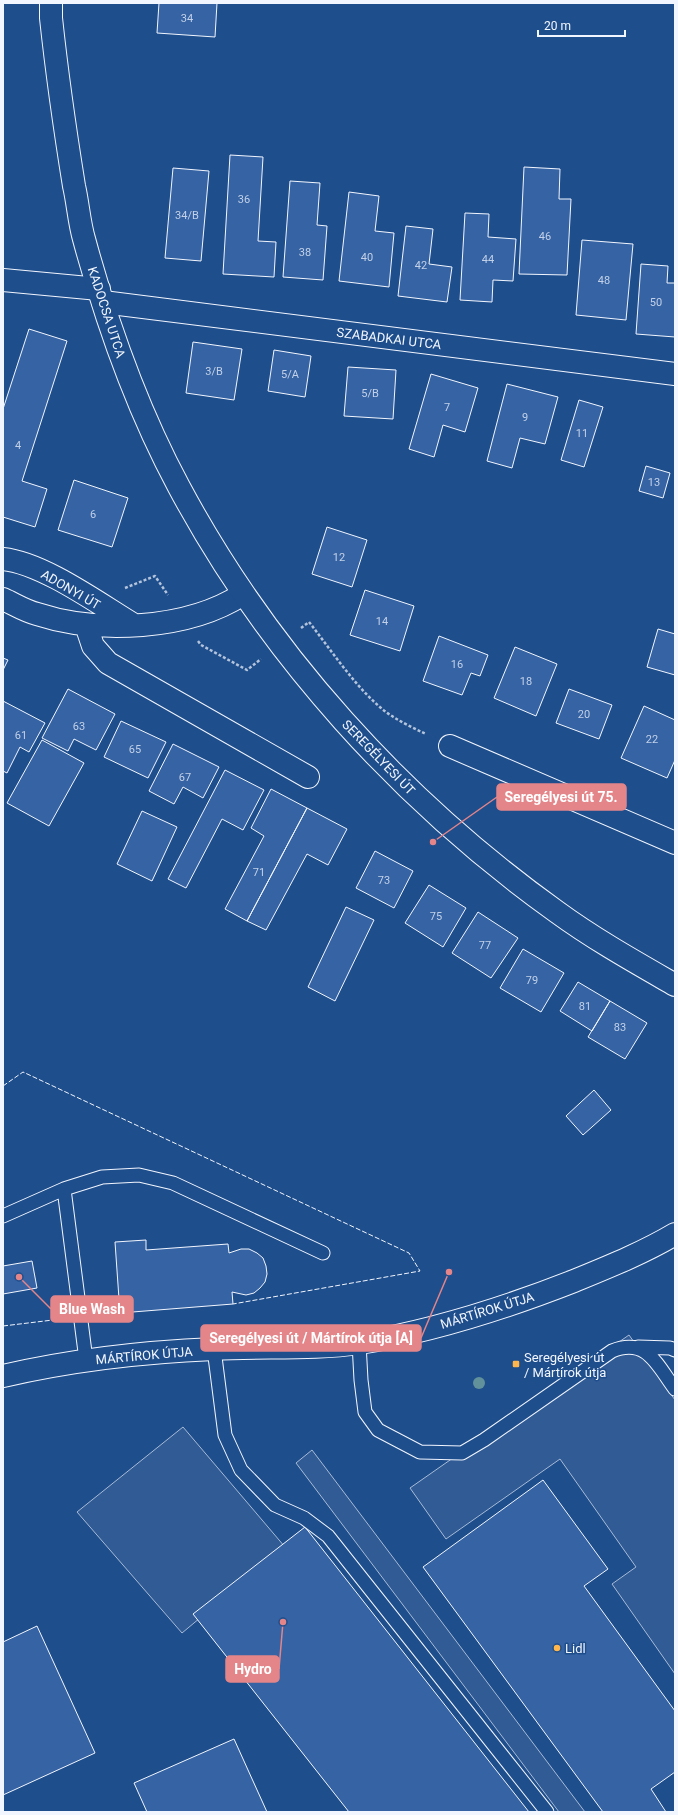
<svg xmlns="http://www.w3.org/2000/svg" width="678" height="1815" font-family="Roboto,sans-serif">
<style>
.parking{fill:#305b95;stroke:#a8bbd7}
.building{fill:#3563a3;stroke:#f2f6ff}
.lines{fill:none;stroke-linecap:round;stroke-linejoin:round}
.service-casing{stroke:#f2f6ff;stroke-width:15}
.minor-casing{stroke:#f2f6ff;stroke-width:24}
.tertiary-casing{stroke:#f2f6ff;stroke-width:24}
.primary-casing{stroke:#f2f6ff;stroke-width:24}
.path{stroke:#b3c4dc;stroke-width:2.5;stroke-dasharray:3 2;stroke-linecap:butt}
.service{stroke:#1f4e8c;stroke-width:13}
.minor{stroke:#1f4e8c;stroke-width:22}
.tertiary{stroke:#1f4e8c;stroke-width:22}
.primary{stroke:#1f4e8c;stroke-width:22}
.fence{stroke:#f2f6ff;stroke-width:1;stroke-dasharray:5 2;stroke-linecap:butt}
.tree{fill:#61919a}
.poi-dot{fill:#ffb74d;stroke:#1f4e8c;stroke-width:1.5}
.labels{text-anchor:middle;stroke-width:3;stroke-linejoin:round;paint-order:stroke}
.number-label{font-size:11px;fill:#c3d1e8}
.street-label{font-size:13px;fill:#f2f6ff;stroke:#1f4e8c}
.poi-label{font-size:13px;fill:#f2f6ff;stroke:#1f4e8c;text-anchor:start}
.leader{fill:none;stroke:#e38589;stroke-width:1.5}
.callout-dot{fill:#e38589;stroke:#1f4e8c;stroke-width:1.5}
.callout{fill:#e38589;stroke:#e38589;stroke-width:1.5}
.callout-label{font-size:14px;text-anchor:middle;font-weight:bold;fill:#fff}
</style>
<rect width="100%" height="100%" fill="#1f4e8c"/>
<path class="parking" d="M629,1335L675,1400V1674L612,1584L636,1567L560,1459L446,1539L410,1488Z
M183,1427L285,1547L182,1633L77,1512Z
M312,1450L585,1812H559L296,1463Z"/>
<path class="building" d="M159,3H217L215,37L157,33Z
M230,155L263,157L258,241L276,242L274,277L223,274Z
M524,167L560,169L559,199H571L567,275L519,274Z
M173,168L209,171L201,261L165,258Z
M290,181L320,183L317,225L327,226L323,280L283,277Z
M349,192L379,196L375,231L394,233L389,287L339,281Z
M465,213L489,214L488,237L516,239L513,281L493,280L492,302L460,300Z
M406,226L433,229L429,264L452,267L447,302L398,296Z
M582,240L633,244L626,320L576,315Z
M641,264L668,266L667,283H675V337L636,334Z
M29,329L67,341L22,481L47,489L35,527L3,517V409Z
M193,342L242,349L234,400L186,393Z
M274,350L311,356L305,397L268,391Z
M348,367L396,370L393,419L344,416Z
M431,374L478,388L465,432L443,425L434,457L409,449Z
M507,384L558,397L545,444L520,438L512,468L487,461Z
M579,400L603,407L584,467L561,460Z
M646,466L670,473L663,498L639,491Z
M74,480L128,498L112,547L58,530Z
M327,527L367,540L352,587L312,574Z
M365,590L414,606L400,651L350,635Z
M658,629L675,634V675L647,667Z
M439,636L488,655L480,676L471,673L462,695L423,681Z
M515,647L557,664L536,716L494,698Z
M3,658L8,660L3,670Z
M68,689L115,714L96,750L74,739L68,751L42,738Z
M569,689L612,705L599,739L556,723Z
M3,701L45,723L29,752L20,747L7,773L3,771Z
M644,706L675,720V760L667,778L621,758Z
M121,721L166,742L148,778L104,757Z
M42,740L84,763L49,826L7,803Z
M173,744L219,767L203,798L183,787L174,804L149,791Z
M225,770L264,790L243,830L222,819L186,888L168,879Z
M271,789L307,808L247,921L225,909L264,836L251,828Z
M307,808L347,829L328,865L307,854L266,930L247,921Z
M142,811L177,827L152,881L117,864Z
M375,851L413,871L394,908L356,888Z
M429,885L466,908L443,947L405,923Z
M346,907L374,920L335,1001L308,987Z
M478,912L518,938L491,978L452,953Z
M523,949L564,973L541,1012L500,988Z
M578,982L610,1001L592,1031L560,1011Z
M610,1001L647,1023L625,1059L588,1037Z
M594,1090L611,1110L583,1135L566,1116Z
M146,1240V1250L228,1244L229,1253L241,1249H249L257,1253L263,1258L266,1266L267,1274L265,1282L260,1288L254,1293L246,1295L232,1292L233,1304L120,1313L115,1242Z
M32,1261L37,1288L3,1294V1266Z
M543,1480L608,1569L584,1586L675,1711V1772L651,1789L666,1812H603L423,1567Z
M305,1527L529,1812H349L193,1614Z
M37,1626L95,1753L3,1795V1642Z
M234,1739L267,1812H147L134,1783Z"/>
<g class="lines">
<g class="service-casing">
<path id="service" d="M64,1189L86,1360
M3,1216L64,1189L102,1177L139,1175L173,1183L323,1253
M359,1343L361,1380L365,1412L378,1430L420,1452L462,1453L484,1440L612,1351C647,1337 657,1365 675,1389
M638,1347L670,1348L675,1350
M214,1349L225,1435L241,1470L275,1505L304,1518L328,1536L547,1812"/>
</g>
<g class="minor-casing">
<path id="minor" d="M3,280L99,289
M103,302L675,374
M3,559C43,563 99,604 134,625
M3,599C14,604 25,611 37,614C98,634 188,630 243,594
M86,625L93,646L108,663L308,777
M450,746L675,843"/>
</g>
<g class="tertiary-casing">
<path id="tertiary" d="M3,1376C72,1360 143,1352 214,1349C262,1346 312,1350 360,1343C433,1331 505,1308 574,1281C608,1267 643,1253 675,1234"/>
</g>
<g class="primary-casing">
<path id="primary" d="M51,3V18C57,74 65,130 74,186C78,203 79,222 84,239C107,324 137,409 179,487C269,655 402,801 557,912C594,939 635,962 675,985"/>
</g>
<path class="path" d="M125,588L155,576L168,595
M301,628L309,622C332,651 353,684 381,708C394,719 411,727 426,734
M198,641L201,645L247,670L261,659"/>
<use href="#service" class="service"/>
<use href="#minor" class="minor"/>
<use href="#tertiary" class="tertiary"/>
<use href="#primary" class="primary"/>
<path class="fence" d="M3,1086L23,1072L409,1253L420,1271L233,1304
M84,1317L120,1313
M3,1326L78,1317"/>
</g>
<circle class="tree" cx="479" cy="1383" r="6"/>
<g class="poi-dot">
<rect x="512" y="1360" width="8" height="8" rx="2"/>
<circle cx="557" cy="1648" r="4"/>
</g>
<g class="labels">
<g class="number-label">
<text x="187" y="22">34</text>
<text x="244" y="203">36</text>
<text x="187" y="219">34/B</text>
<text x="545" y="240">46</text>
<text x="305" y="256">38</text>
<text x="367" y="261">40</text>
<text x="488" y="263">44</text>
<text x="421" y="269">42</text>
<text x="604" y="284">48</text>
<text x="656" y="306">50</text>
<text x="214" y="375">3/B</text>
<text x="290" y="378">5/A</text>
<text x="370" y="397">5/B</text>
<text x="447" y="411">7</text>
<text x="525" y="421">9</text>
<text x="582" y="437">11</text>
<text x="18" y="449">4</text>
<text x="654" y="486">13</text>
<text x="93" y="518">6</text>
<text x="339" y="561">12</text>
<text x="382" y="625">14</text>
<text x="457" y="668">16</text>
<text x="526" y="685">18</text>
<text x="584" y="718">20</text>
<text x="79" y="730">63</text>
<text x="21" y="739">61</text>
<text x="652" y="743">22</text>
<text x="135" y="753">65</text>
<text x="185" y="781">67</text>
<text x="259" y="876">71</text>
<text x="384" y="884">73</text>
<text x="436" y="920">75</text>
<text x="485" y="949">77</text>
<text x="532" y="984">79</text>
<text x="585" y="1010">81</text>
<text x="620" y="1031">83</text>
</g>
<g class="street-label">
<text transform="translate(107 312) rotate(72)" y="5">KADOCSA UTCA</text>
<text transform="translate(389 338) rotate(7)" y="5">SZABADKAI UTCA</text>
<text transform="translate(71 589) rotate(30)" y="5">ADONYI ÚT</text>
<text transform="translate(379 757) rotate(46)" y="5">SEREGÉLYESI ÚT</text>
<text transform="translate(487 1310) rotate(-17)" y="5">MÁRTÍROK ÚTJA</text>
<text transform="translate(144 1355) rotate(-5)" y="5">MÁRTÍROK ÚTJA</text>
</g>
<g class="poi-label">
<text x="524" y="1362">Seregélyesi út<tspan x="524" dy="15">/ Mártírok útja</tspan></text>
<text x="565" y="1653">Lidl</text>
</g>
</g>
<path class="leader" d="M433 842L497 797M19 1277L51 1309M449 1272L421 1338M283 1622L279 1669"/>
<g class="callout-dot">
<circle cx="433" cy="842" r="4"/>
<circle cx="19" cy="1277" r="4"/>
<circle cx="449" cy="1272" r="4"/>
<circle cx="283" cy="1622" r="4"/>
</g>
<g class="callout">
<rect x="497" y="784" width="129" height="26" rx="4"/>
<rect x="51" y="1296" width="82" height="26" rx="4"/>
<rect x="201" y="1325" width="220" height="26" rx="4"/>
<rect x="226" y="1656" width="53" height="26" rx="4"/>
</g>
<g class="callout-label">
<text x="561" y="802">Seregélyesi út 75.</text>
<text x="92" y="1314">Blue Wash</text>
<text x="311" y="1343">Seregélyesi út / Mártírok útja [A]</text>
<text x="253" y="1674">Hydro</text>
</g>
<rect width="678" height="1815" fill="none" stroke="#f2f6ff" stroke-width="8"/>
<path d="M538 30v6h87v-6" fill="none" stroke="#f2f6ff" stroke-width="2"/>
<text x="544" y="30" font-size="12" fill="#f2f6ff" stroke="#1f4e8c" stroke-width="3" paint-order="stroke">20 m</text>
</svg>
